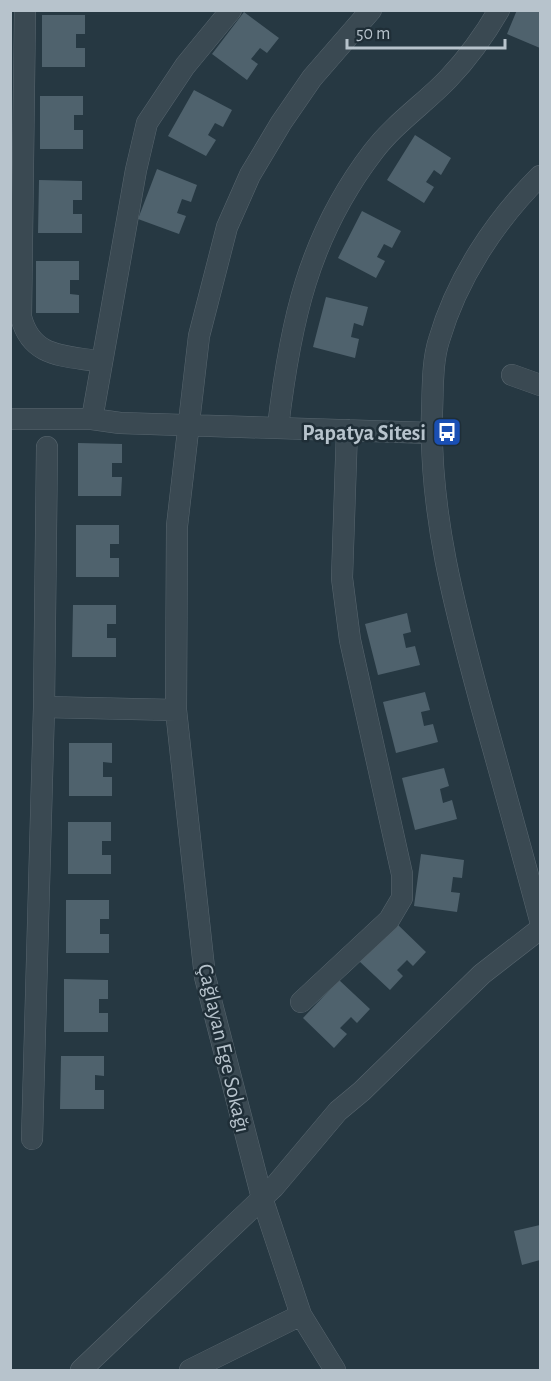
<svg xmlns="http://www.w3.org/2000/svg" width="551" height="1381" font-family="'Alegreya Sans',sans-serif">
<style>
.building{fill:#4f626d}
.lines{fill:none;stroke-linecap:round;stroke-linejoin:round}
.minor-casing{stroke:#58666f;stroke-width:22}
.minor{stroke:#3a4952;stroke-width:21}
.labels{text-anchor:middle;stroke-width:5;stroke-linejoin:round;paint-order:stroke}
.poi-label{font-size:22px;font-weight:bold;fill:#b7c3cc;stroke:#1f2e37;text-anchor:end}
.street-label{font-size:22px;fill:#b7c3cc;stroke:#1f2e37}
</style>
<rect width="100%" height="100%" fill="#263842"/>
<path class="building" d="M517,10H540V48L507,34Z
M244,12L279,38L267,53L260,48L251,59L258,64L247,80L212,54Z
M42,15H85V34H76V48H85V67H42Z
M194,90L232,110L223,127L215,123L208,135L216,140L206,156L168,136Z
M40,96H83V115H74V130H83V149H40Z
M415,135L451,158L441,175L434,170L426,182L434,187L424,203L387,180Z
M157,169L197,185L191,202L182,199L177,213L186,216L179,234L138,219Z
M39,180L82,181V200H73V214H82V233H38Z
M362,211L401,231L392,248L384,244L377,257L385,261L376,278L338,258Z
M36,261H79V280H70V294L79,295V313H36Z
M326,297L368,307L363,326L354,323L351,337L359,339L355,358L313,347Z
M78,443L122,444V463H112V477H122L121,496H78Z
M76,525H119V544H110V558H119V577H76Z
M73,605H116V624H107V638H116V657H72Z
M407,613L411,632L403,634L406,648L415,646L420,665L378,675L365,624Z
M425,692L430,710L421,712L424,726L433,724L438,742L396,753L383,702Z
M69,743H112V763L103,762V777H112V796H69Z
M444,768L449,786L440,789L443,803L452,800L457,819L415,830L402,778Z
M68,822H111V841H102V855H111V874H68Z
M421,854L464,860L462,878L453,877L451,892L460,893L457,912L414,906Z
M66,900H109V919H100V934H109V953H66Z
M395,922L426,952L413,966L407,960L397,970L403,976L390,990L359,961Z
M64,979L108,980V999H99V1013H108V1032H64Z
M339,980L370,1009L357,1023L351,1017L340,1028L347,1034L334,1048L303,1018Z
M61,1056H104V1076L95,1075V1090H104V1109H60Z
M540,1225V1260L522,1265L514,1231Z"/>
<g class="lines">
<g class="minor-casing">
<path id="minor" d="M25,10L21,317C32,359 65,355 102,362
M540,176C495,221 457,278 439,340C432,362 433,389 432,412C429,513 455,609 481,705C501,777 521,848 540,920
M512,375L540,385
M10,419H92L120,423L431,433
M92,419L136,170L147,123L185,66L231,10
M278,427C290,324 308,237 373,152C394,124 424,104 448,79C468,58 484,36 499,10
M44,707L176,710
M301,1002L389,920L402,898V874L350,640L342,578L347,430
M32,1139L44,707L47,447
M81,1370L274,1187L338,1111L362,1091L482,974L540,929
M190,1370L301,1315
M335,1370L301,1315L262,1198L205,977L176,710L177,526L199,336L227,227L250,175L281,123L312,78L371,10"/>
</g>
<use href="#minor" class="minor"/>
</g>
<defs>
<g id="bus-square" transform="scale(1.5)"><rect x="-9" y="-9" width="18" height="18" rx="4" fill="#1a4fb4" stroke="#1f2e37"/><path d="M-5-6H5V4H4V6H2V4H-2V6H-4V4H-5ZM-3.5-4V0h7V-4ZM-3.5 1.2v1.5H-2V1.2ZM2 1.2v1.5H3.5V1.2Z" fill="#fff"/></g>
</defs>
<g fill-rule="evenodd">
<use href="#bus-square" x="447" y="432"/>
</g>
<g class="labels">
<g class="poi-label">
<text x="426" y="440">Papatya Sitesi</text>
</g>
<g class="street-label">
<text transform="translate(225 1048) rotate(77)" y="8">Çağlayan Ege Sokağı</text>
</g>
</g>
<rect width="551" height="1381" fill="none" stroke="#b7c3cc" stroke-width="24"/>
<path d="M347 39v9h158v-9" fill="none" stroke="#b7c3cc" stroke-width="3"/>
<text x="356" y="39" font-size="18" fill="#b7c3cc" stroke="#1f2e37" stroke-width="4.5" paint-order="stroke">50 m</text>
</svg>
